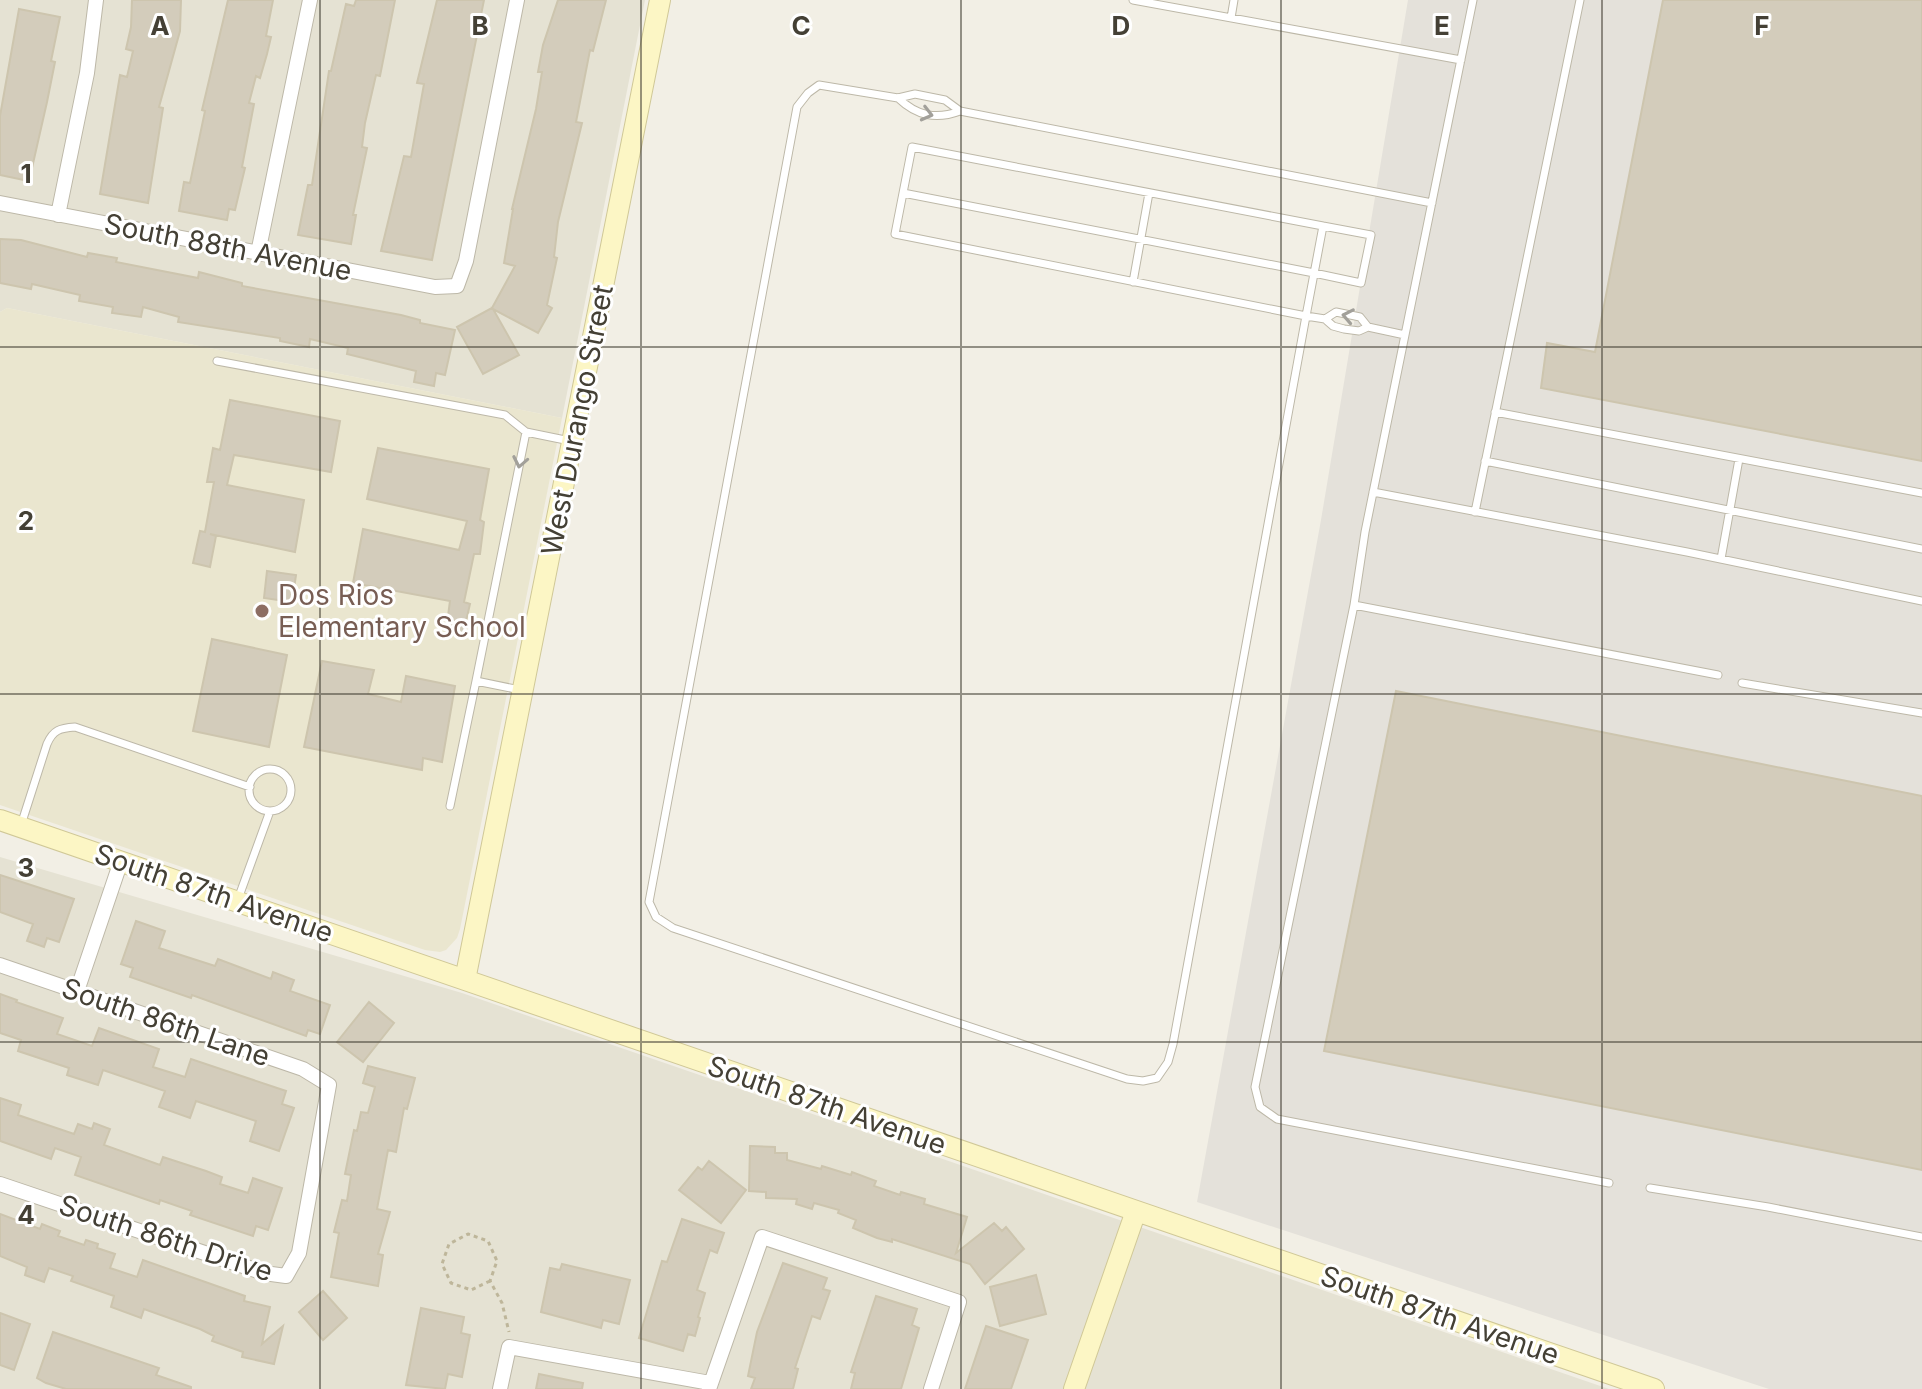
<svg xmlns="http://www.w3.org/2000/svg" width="1922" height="1389" font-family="Inter,sans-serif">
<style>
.residential{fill:#e5e2d3}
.industrial{fill:#e4e1da}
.education{fill:#eae6cf}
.building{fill:#d3ccbb;stroke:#cdc5ae;stroke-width:2}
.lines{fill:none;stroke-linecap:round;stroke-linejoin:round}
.lane-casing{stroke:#bdb8a8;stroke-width:9}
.street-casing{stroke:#bdb8a8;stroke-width:16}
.secondary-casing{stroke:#d0c897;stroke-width:22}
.path{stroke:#beb69a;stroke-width:3;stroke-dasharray:4 4;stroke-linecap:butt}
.lane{stroke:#fff;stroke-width:7}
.street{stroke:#fff;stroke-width:14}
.secondary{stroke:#fcf6c5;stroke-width:20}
.oneway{stroke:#a2a09a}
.grid{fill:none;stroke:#444035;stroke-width:2;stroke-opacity:0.55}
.education-dot{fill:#8d6e63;stroke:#fff;stroke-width:3}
.labels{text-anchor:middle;stroke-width:6;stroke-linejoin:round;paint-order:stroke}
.street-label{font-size:28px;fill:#444035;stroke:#fff}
.education-label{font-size:28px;fill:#785e54;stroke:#fff;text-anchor:start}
.grid-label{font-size:26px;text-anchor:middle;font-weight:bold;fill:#444035;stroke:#fff;stroke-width:6;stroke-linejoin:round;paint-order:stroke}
</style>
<rect width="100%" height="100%" fill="#f2efe5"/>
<path class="residential" d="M0,0H645L562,418L7,308L0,312Z
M0,857L462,993L1609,1389H0Z"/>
<path class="industrial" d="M1408,0H1922V1389H1769L1197,1202L1321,520Z"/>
<path class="education" d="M7,308L562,418L460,929L457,938L446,950L440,952L425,950L0,805V312Z"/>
<path class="building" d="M132,0H181L180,31L159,107L163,108L148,203L100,194L120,75L127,77L133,51L126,49L131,27Z
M228,0H273L266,36L271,37L267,54L260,78L256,76L249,103L254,104L242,167L245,168L235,210L229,209L227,220L179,211L184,182L190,183L205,111L202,110Z
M356,0H395L380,76L376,75L365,123L362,147L367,148L353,215H356L351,244L298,235L308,185H312L329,71H331L346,4L354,6Z
M437,0H484L432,260L381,251L404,156L411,157L424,84L417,83Z
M558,0H606L593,51L590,50L576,122L582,123L558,222L554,257L557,258L547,305L552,308L538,333L493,309L519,355L483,374L457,327L492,308L515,266L504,263L513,209H512L536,109L542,72H538L543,45Z
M1663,0H1922V461L1541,388L1547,343L1595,352Z
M19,9L60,17L51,61L55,62L47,102L32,168L27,166L24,180L0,175V116Z
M0,239L21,240L87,257L88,253L117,258L116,262L198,278L199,272L242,283V286L401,315L420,320V323L455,330L445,375L436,373L434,386L414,382L416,371L347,354L348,348L310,339L309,347L280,341V338L178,322L179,317L143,307L141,317L112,313L113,307L79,301L80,295L32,284L31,289L0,283Z
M230,400L340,421L331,472L234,455L227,485L304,500L295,552L210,534L216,536L210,567L193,563L200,531L205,532L214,482H207L213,448L220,450Z
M378,448L489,469L480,520L484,522L480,554H474L464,602L470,604L463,634L446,631L450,601L353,583L363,529L459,550L467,521L367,499Z
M267,571L296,575L292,602L264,598Z
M212,639L287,655L269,747L193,731Z
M322,661L374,670L368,694L401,702L406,676L455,686L442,762L423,758L422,770L304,747Z
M1396,691L1922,796V1170L1324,1051Z
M0,875L74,899L59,942L47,938L44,947L27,941L33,924L0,912Z
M136,921L165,931L159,948L215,966L218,959L271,979L273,972L294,980L290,991L330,1005L320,1034L308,1030L306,1036L192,995L191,998L130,977L133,968L121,964Z
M0,994L17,1000L16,1002L63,1018L57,1034L92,1046L99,1028L159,1049L153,1067L185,1077L191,1059L286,1091L282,1104L294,1108L279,1151L250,1141L256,1121L196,1101L190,1118L159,1107L165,1091L103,1070L98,1085L67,1075L69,1068L18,1051L21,1040L0,1033Z
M369,1002L394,1023L363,1062L337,1042Z
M368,1066L415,1078L407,1109L404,1108L396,1152L388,1150L377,1209L390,1212L378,1254L383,1255L378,1286L331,1277L339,1233L334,1232L342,1200L347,1201L351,1175L345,1174L354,1130L357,1131L361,1112L368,1113L375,1087L363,1083Z
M0,1098L21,1105L18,1115L74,1134L78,1124L92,1129L94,1123L110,1129L104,1145L160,1165L163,1157L206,1171L222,1177L220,1184L248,1193L253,1178L282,1188L268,1230L256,1226L253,1236L190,1215L192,1211L160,1200L159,1204L75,1175L81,1157L55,1148L51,1159L0,1141Z
M750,1146L775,1147V1153H787V1160L821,1169L822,1166L851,1175L852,1172L876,1181L874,1186L900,1195L901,1192L925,1199L924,1204L967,1217L956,1253L994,1223L1002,1231L1006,1227L1024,1249L985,1284L970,1264L892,1239V1242L877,1238L853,1228L856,1220L838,1213L839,1210L814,1203L812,1209L796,1204L797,1199L766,1198V1192L749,1191Z
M709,1161L746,1190L721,1223L679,1190L698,1167L702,1170Z
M0,1214L40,1229L42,1224L60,1231L58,1236L84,1245L86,1240L98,1244L97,1248L115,1254L110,1268L137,1277L143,1260L245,1296L244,1301L270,1307L262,1344L283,1326L274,1364L242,1357L243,1352L212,1341L214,1336L200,1329L144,1309L141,1318L111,1307L114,1296L71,1281L73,1276L49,1268L44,1282L25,1275L27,1267L0,1256Z
M682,1219L724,1233L717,1253L710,1250L697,1290L705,1293L698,1317L700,1318L695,1336L688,1334L683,1351L639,1338L662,1261L667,1262Z
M783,1263L827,1278L823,1289L830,1291L820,1319L812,1316L795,1368L798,1369L793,1389H751L755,1378L748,1376L757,1332Z
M562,1264L630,1280L619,1324L603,1320L601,1328L541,1312L550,1268L560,1270Z
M1036,1275L1046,1314L1000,1326L990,1287Z
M323,1291L347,1318L323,1340L299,1312Z
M876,1296L917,1309L912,1325L919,1328L901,1389H851L855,1373L851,1372Z
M421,1308L464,1317L461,1333L470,1335L462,1377L448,1374L445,1389L406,1385Z
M0,1313L30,1324L14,1370L0,1365Z
M986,1326L1028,1340L1011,1389H965Z
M53,1332L159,1368L156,1375L191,1387V1389H66L46,1383L37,1378Z
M539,1374L583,1383L582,1389H536Z"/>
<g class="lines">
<g class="lane-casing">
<path id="lane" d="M1133,0L1461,60
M1473,0L1365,532L1354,605L1718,675
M1231,18L1234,0
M898,98C917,116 936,120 960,111
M903,193L895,234L1306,316L1173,1044L1168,1062L1157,1078L1143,1081L1127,1079L673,928L656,917L649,902L797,107L808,93L819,85L898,98L915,94L945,100L960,111L1432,203
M1323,226L912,147L903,193L1314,273L1361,283L1371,235L1323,226L1306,316L1325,319L1333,326L1344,329L1359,331L1368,327L1405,335
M1133,282L1149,193
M1325,319L1336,312L1360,317L1368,327
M217,361L505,415L526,432
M1495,412L1922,493
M1485,461L1922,549
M1373,492L1687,552L1922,601
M1475,512L1580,0
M1721,559L1739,459
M1354,605L1255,1087L1260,1107L1277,1119L1609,1183
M1742,683L1922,713
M520,690L476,681L526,432L570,441
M249 790a21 21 0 1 1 42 0a21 21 0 1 1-42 0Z
M450,806L476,681
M21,825L47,744C53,730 60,728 75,727L250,787
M238,899L270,811
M1650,1188L1768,1207L1922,1237"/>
</g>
<g class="street-casing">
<path id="street" d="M0,203L435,287L457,286L466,261L517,0
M58,215L87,73L96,0
M258,253L310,0
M0,965L303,1069L329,1085L299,1253L286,1276L264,1273L0,1184
M77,991L121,861
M500,1389L509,1347L710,1383
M709,1389L762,1237L959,1302L931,1389"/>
</g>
<g class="secondary-casing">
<path id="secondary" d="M0,820L1654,1389
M465,980L660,0
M1074,1389L1136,1211"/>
</g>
<path class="path" d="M490,1281L471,1290L451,1283L442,1264L449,1244L468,1234L488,1241L497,1261L490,1281L502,1303L509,1332"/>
<use href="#lane" class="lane"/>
<use href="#street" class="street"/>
<use href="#secondary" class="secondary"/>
</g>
<defs><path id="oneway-chevron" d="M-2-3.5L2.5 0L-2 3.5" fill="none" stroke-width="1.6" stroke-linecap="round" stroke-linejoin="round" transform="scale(2)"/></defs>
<g class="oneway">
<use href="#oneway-chevron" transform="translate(927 114) rotate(14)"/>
<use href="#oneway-chevron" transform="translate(1348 316) rotate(-169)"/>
<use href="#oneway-chevron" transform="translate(520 462) rotate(101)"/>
</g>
<path class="grid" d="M320,0V1389M641,0V1389M961,0V1389M1281,0V1389M1602,0V1389M0,347H1922M0,694H1922M0,1042H1922"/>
<circle class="education-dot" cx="262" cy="611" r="8"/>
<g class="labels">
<g class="street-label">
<text transform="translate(228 247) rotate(11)" y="10">South 88th Avenue</text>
<text transform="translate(577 420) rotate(-79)" y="10">West Durango Street</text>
<text transform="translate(214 893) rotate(19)" y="10">South 87th Avenue</text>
<text transform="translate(166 1022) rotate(19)" y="10">South 86th Lane</text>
<text transform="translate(827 1105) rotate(19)" y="10">South 87th Avenue</text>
<text transform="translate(166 1238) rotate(18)" y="10">South 86th Drive</text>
<text transform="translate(1440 1315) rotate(19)" y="10">South 87th Avenue</text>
</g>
<g class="education-label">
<text x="278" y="605">Dos Rios<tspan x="278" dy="32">Elementary School</tspan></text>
</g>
</g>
<g class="grid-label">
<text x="160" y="35">A</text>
<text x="480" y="35">B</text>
<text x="801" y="35">C</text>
<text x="1121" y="35">D</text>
<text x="1442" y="35">E</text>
<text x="1762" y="35">F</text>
<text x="26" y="183">1</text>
<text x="26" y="530">2</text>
<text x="26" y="877">3</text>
<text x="26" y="1224">4</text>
</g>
</svg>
